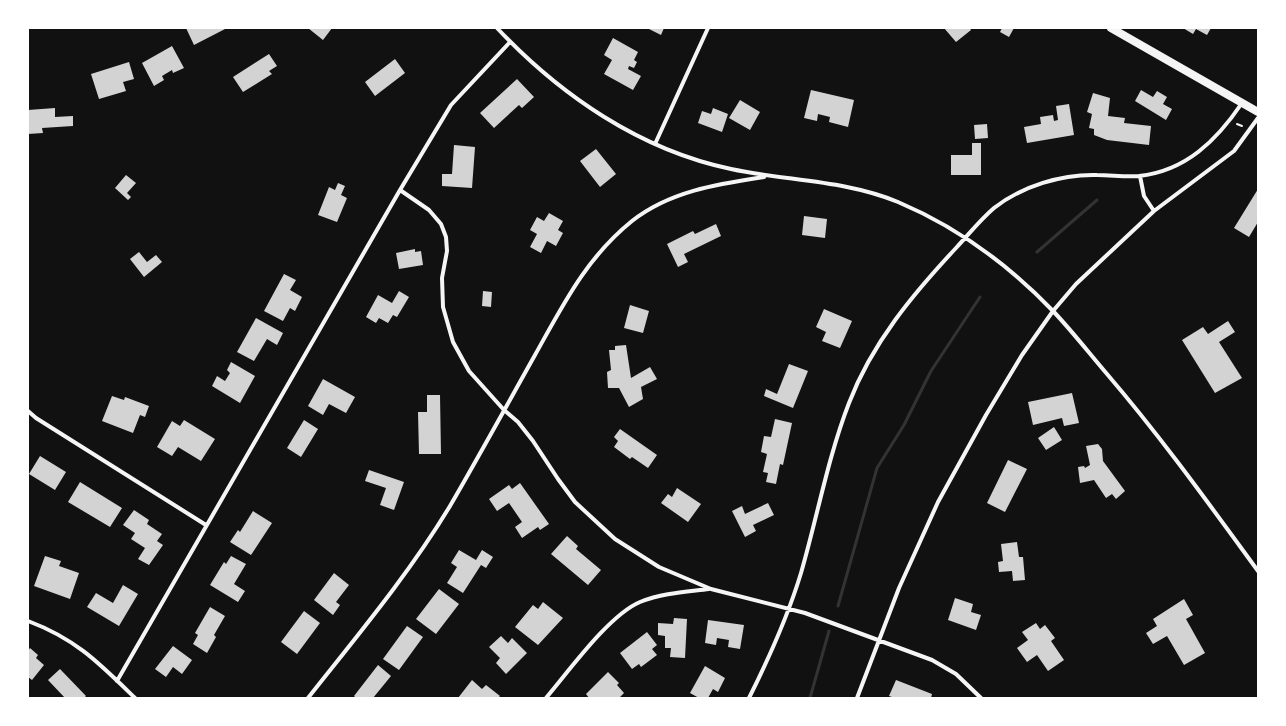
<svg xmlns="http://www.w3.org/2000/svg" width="1286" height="726" font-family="Helvetica,sans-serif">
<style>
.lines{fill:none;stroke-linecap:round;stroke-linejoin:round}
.stream{stroke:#333;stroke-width:3}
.building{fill:#d3d3d3}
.path{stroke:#f5f5f5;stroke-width:2}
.minor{stroke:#f5f5f5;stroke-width:4}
.secondary{stroke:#f5f5f5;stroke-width:8}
</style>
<rect width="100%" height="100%" fill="#111"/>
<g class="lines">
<path class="stream" d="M1037,252L1097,200
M838,606L877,468L904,425L931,371L980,297
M810,698L829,631"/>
</g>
<path class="building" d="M186,28H227L194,45Z
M308,28H332L323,40Z
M647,28H664L661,35Z
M944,28H970L971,30L956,42Z
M1002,28H1014L1009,37L1000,32Z
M1183,28H1211L1207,35L1196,29L1193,34Z
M613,38L638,52L634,60L637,62L634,68L629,66L628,69L641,76L633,90L604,74L612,60L604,55Z
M172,46L184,68L173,73L172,70L162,76L164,80L154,86L142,63Z
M269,54L277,66L269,71L272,74L243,92L233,77Z
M395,59L405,73L375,96L365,82Z
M129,62L134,79L123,82L126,91L99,99L91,74Z
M517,79L534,97L522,108L519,105L494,128L480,113Z
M811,90L854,100L848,127L829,122L830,117L818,114L817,121L804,118Z
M1141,90L1153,97L1157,91L1167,97L1163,104L1172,109L1166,120L1135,101Z
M1093,93L1110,98L1108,116L1125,118L1124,123L1151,126L1149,145L1107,140L1094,135V129L1089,128L1092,114L1087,112Z
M740,100L760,112L750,130L729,118Z
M1069,104L1074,135L1027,143L1024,127L1041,124L1040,117L1053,115L1054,121L1058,120L1056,106Z
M55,108V117L73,116V126L42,128L43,133L28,134V110Z
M713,108L728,114L722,132L698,123L702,111L711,114Z
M987,124L988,138L975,139L974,125Z
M972,143H981V175H951V155H972Z
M454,145L475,147L472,188L442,186V174H452Z
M596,149L616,174L600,187L580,161Z
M126,175L136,183L127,193L131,197L128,200L115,188Z
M338,183L345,186L341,195L347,198L337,222L318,215L329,187L335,190Z
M1258,189V222L1249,237L1234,228Z
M549,213L563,221L558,230L563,233L556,246L547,241L541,253L530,247L537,234L530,230L537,217L544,221Z
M804,216L827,219L825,238L802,235Z
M716,224L721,236L684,254L688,262L678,267L667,244L693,231L695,234Z
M415,249V252L421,251L423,265L399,269L396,253Z
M139,252L147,262L156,255L162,262L144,277L130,259Z
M284,274L296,280L290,290L302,297L295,311L290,308L283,321L264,311Z
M399,291L409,297L397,317L393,315L388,323L379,318L376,323L366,317L378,295L392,303Z
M483,291L492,292L491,307L482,306Z
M630,305L649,311L643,333L624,328Z
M824,309L852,321L840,348L822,341L826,332L816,327Z
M256,318L283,333L277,345L267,339L254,361L237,352Z
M1228,321L1235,332L1219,342L1242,378L1215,393L1182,340L1203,327L1208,334Z
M626,345L631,378L650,367L657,379L641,387L643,399L629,407L619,388H608L607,372L611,370L609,350H615V346Z
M231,362L255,376L240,403L212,386L217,376L225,381L230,373L227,370Z
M789,364L808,371L793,408L764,396L766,389L777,394Z
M323,379L355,397L346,413L329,404L323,415L308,406Z
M1072,393L1079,423L1064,426L1062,418L1033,425L1028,402Z
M427,395H440L441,454H419L418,412H427Z
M112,396L124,400L125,397L149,406L145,417L140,415L133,433L102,421Z
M775,419L792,423L783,465L780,464L776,484L766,482L768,473L763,472L767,454L761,452L764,436L771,437Z
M184,420L215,439L201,461L178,447L172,456L157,447L172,421L180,426Z
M304,420L318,429L301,457L287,448Z
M1054,427L1062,440L1046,450L1038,438Z
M620,429L657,455L648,468L632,457L630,459L614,447L618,441L614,437Z
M1098,444L1102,449L1103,461L1125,491L1116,499L1112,494L1106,498L1094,480L1080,483L1078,467L1084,466L1085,468L1090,465L1086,446Z
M40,456L66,472L55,490L29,474Z
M1008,460L1027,469L1005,512L987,503Z
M369,470L404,482L394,510L380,505L386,488L365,481Z
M80,482L122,508L110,527L68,502Z
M520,483L549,524L540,530L538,527L522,538L515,527L522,522L509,503L497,511L489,499L509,485L512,489Z
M677,488L701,504L688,522L661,503L668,494L672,497Z
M768,503L774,515L753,525L756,531L745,537L732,511L742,506L745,514Z
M134,510L149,520L147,524L162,534L157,541L163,545L149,565L138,559L145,548L131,539L135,533L123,525Z
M253,511L272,523L251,555L230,542L238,530L240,532Z
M567,536L578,546L576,549L601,570L588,585L551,554Z
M1017,542L1019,557H1023L1025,580L1013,581L1012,571L999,572L998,562L1003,561L1001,544Z
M459,550L476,560L482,550L493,557L486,568L481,565L463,593L447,583L457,567L451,563Z
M45,556L61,561L59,566L79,573L70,599L34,586Z
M231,556L246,564L234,584L245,591L238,602L210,585L224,562L226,564Z
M334,573L349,585L336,602L340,605L333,615L314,600Z
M123,585L138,594L119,626L87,607L96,593L113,603Z
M439,589L459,604L436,634L416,619Z
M955,598L973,604L971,612L981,615L976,630L948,620Z
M1184,599L1193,615L1186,619L1205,653L1184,665L1167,636L1153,644L1146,633L1157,626L1153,619Z
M543,602L563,618L538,645L515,627L533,605L538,609Z
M210,607L225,616L214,635L216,637L207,653L193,644L198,635L195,633Z
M304,611L320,623L297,654L281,642Z
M674,618L687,619L685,658L670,657L671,648H665V636L658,635V623L673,624Z
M708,620L744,625L740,649L728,647L729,640L717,638L716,645L705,643Z
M1036,623L1040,629L1045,625L1055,638L1051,641L1064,660L1048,671L1037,655L1027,662L1017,648L1028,640L1022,632Z
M407,626L423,637L399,670L383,659Z
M647,632L657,645L652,649L657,655L641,667L639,664L632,669L620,653Z
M501,636L508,643L512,638L527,653L506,674L496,663L500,658L489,647Z
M173,646L192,660L182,674L173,667L166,677L155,669Z
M30,648L38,655L36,658L44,665L32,680L28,677V651Z
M378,665L391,676L373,698H356L354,696Z
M705,666L725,678L718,692L713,689L708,698H699L690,693Z
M60,669L86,696L84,698H65L48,680Z
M608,672L619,683L617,685L624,693L619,698H589L586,694Z
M472,680L482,689L486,685L500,696L498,698H458Z
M896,680L932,694L931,698H895L889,696Z"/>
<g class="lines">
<path class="path" d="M1237,124L1242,126"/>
<path class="minor" d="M497,28C560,95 640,150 731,169C787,181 845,180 898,202C957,227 1009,265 1053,311C1072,331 1089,353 1107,374C1161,437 1209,504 1258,571
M655,144L708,28
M1140,176L1144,196L1154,211
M400,190L429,210L441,224L446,237L447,251L442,278L443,307L453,342L469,371L504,410L518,422L533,441L558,479L575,502L615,539L659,567L711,589L805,613L932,660L956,674L981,698
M28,411L36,418L206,525
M28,621C76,639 99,663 135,698
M117,681L400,190L451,105L510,42
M308,698C357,636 409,574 450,506C479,456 507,405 535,355C563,305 586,258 632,221C670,191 718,184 764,177
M546,698C569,671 609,615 640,602C663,593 685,592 709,589
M749,698C769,658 788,616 801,573C817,518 828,457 849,403C872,343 913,294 956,248C969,234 980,220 994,208C1022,186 1062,174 1097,175C1111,175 1125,177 1139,176C1186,171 1217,140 1242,103
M857,698L899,588L938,502L986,415L1022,355L1053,311L1076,284L1154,211L1234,151L1258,118"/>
<path class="secondary" d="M1111,28L1258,112"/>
</g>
<rect width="1286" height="726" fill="none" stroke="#ffffff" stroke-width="58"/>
</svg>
